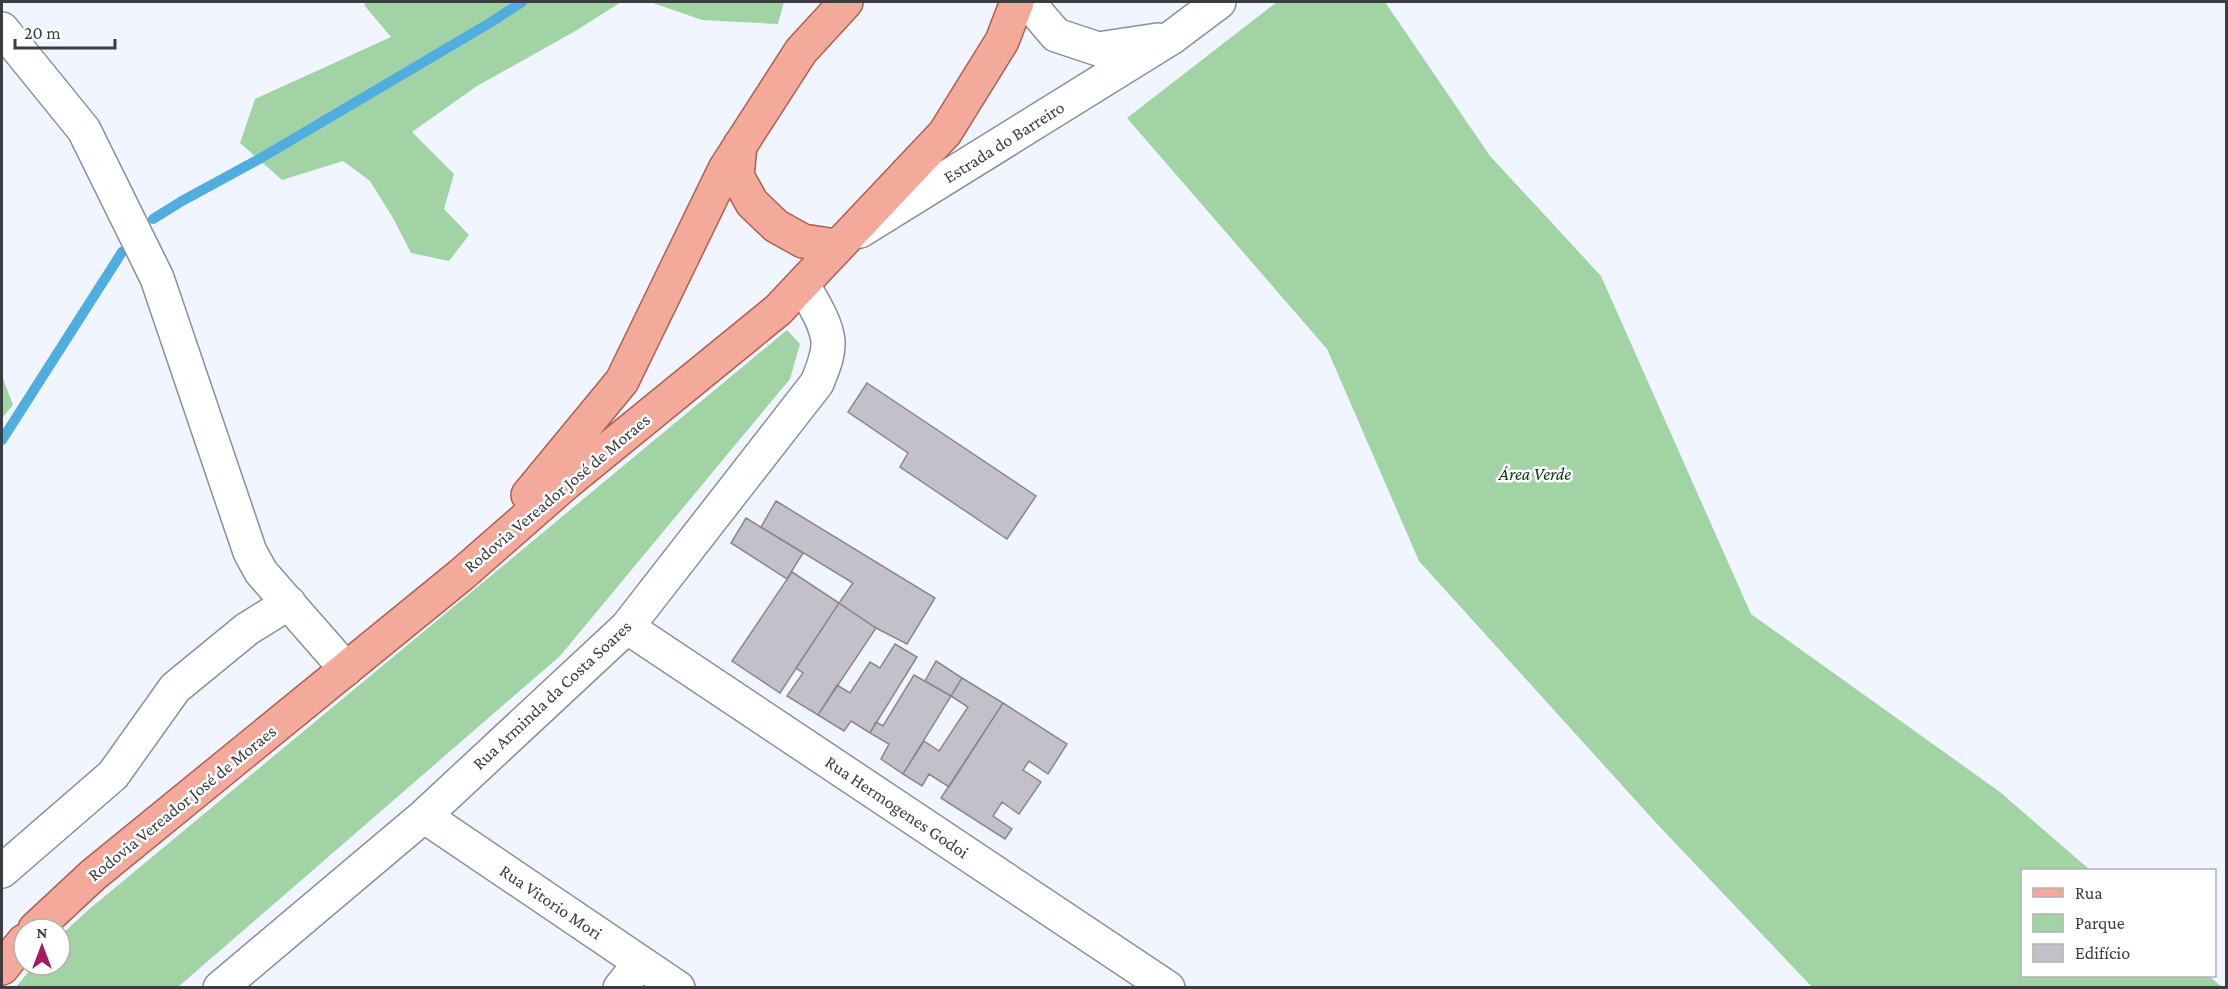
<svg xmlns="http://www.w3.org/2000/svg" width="2228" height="989" font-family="'Crimson Pro',serif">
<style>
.green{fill:#a1d3a5}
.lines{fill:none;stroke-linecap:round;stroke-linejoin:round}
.stream{stroke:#4faedf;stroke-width:10}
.building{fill:#c3c0ca;stroke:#898690;stroke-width:1.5}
.minor-casing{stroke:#8b8f98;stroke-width:36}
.major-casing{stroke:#af5f50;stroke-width:36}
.minor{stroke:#fff;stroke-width:33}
.major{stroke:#f4aa9b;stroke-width:33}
.labels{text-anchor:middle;stroke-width:5;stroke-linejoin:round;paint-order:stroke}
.street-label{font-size:18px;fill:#3b3d40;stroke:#fff}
.park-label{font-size:18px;font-style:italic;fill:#063b13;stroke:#fff}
</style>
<rect width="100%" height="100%" fill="#f1f5ff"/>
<path class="green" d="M366,2H621L577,30L477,86L412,132L454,174L444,209L469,235L449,261L411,253L393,218L370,181L343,161L282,180L240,143L255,99L391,37L364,5Z
M650,2H784L778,24L702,20Z
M1277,2H1385L1490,156L1601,276L1751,614L2000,792L2090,870H2022V976H2209L2222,987H1812L1658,825L1419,561L1327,349L1127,118Z
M787,330L800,344L790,379L560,656L178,987H16L34,965H60V936L87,911Z
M2,376L13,405L2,418Z"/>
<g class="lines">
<path class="stream" d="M153,219L182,201L261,158L488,24L522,2
M2,440L122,252"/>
</g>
<path class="building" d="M867,383L1036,496L1007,539L900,467L908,453L848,412Z
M776,501L935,598L907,644L876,628L839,603L853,583L761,527Z
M746,518L803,553L787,579L731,543Z
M792,572L839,603L780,693L732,661Z
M839,603L876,628L818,715L787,696L803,673L796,668Z
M895,644L917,657L870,733L851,721L844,731L818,715L837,685L850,693L870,662L880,668Z
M936,661L962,678L951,696L925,681Z
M914,675L951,696L903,774L881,759L889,744L870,733L876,722L883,726Z
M962,678L1003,703L949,787L929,774L922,786L903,774L924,741L939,751L968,707L951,696Z
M1003,703L1067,744L1048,774L1029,761L1023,770L1041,782L1019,814L1002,802L993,816L1012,829L1005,839L941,798Z"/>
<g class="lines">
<g class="minor-casing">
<path id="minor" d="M1028,2L1056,35L1098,49L1158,40
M2,29L84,130L157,278L250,552L261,572L346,669
M860,231L1171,38L1219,2
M627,627L1168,988
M424,816L678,988
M2,871L113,775L175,688L247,629L289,603
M220,988L424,816L627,627L817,383C822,370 829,356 828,341C826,322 812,301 803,285
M620,988L640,963"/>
</g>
<g class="major-casing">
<path id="major" d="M740,145L737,176L752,203L776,226L803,241L836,246
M528,495L622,381L725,169L801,51L846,2
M35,929L93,875L461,575L566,483L778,310L945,133L1002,41L1017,2
M2,968L24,941"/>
</g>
<use href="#minor" class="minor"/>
<use href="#major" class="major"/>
</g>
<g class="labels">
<g class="street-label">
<text transform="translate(1004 142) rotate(-32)" y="6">Estrada do Barreiro</text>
<text transform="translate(557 493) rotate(-40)" y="6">Rodovia Vereador José de Moraes</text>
<text transform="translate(552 695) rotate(-43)" y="6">Rua Arminda da Costa Soares</text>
<text transform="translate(182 803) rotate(-39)" y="6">Rodovia Vereador José de Moraes</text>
<text transform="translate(897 807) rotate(34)" y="6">Rua Hermogenes Godoi</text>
<text transform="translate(551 902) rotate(34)" y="6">Rua Vitorio Mori</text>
</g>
<g class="park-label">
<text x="1535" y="480">Área Verde</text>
</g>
</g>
<rect width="2228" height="989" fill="none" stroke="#3b3d40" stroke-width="6"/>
<rect x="2021" y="869" width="195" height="108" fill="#ffffff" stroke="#b1b1b3" stroke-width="1.5"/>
<rect x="2033" y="888" width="30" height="9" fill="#f4aa9b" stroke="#b1b1b3" stroke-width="1.5"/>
<text x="2075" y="899" font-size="18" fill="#3b3d40">Rua</text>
<rect x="2033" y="914" width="30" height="18" fill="#a1d3a5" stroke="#b1b1b3" stroke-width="1.5"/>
<text x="2075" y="929" font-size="18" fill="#3b3d40">Parque</text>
<rect x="2033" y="944" width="30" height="18" fill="#c3c0ca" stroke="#b1b1b3" stroke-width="1.5"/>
<text x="2075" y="959" font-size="18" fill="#3b3d40">Edifício</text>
<g transform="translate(42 947)"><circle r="28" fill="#ffffff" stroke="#b1b1b3" stroke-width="1.5"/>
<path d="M0-4.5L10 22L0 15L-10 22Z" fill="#a61b60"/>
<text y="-9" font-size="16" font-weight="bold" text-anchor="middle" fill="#3b3d40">N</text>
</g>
<path d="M15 39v9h100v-9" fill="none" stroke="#3b3d40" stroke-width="3"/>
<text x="24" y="39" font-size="18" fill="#3b3d40" stroke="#ffffff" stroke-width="4.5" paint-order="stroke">20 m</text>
</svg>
